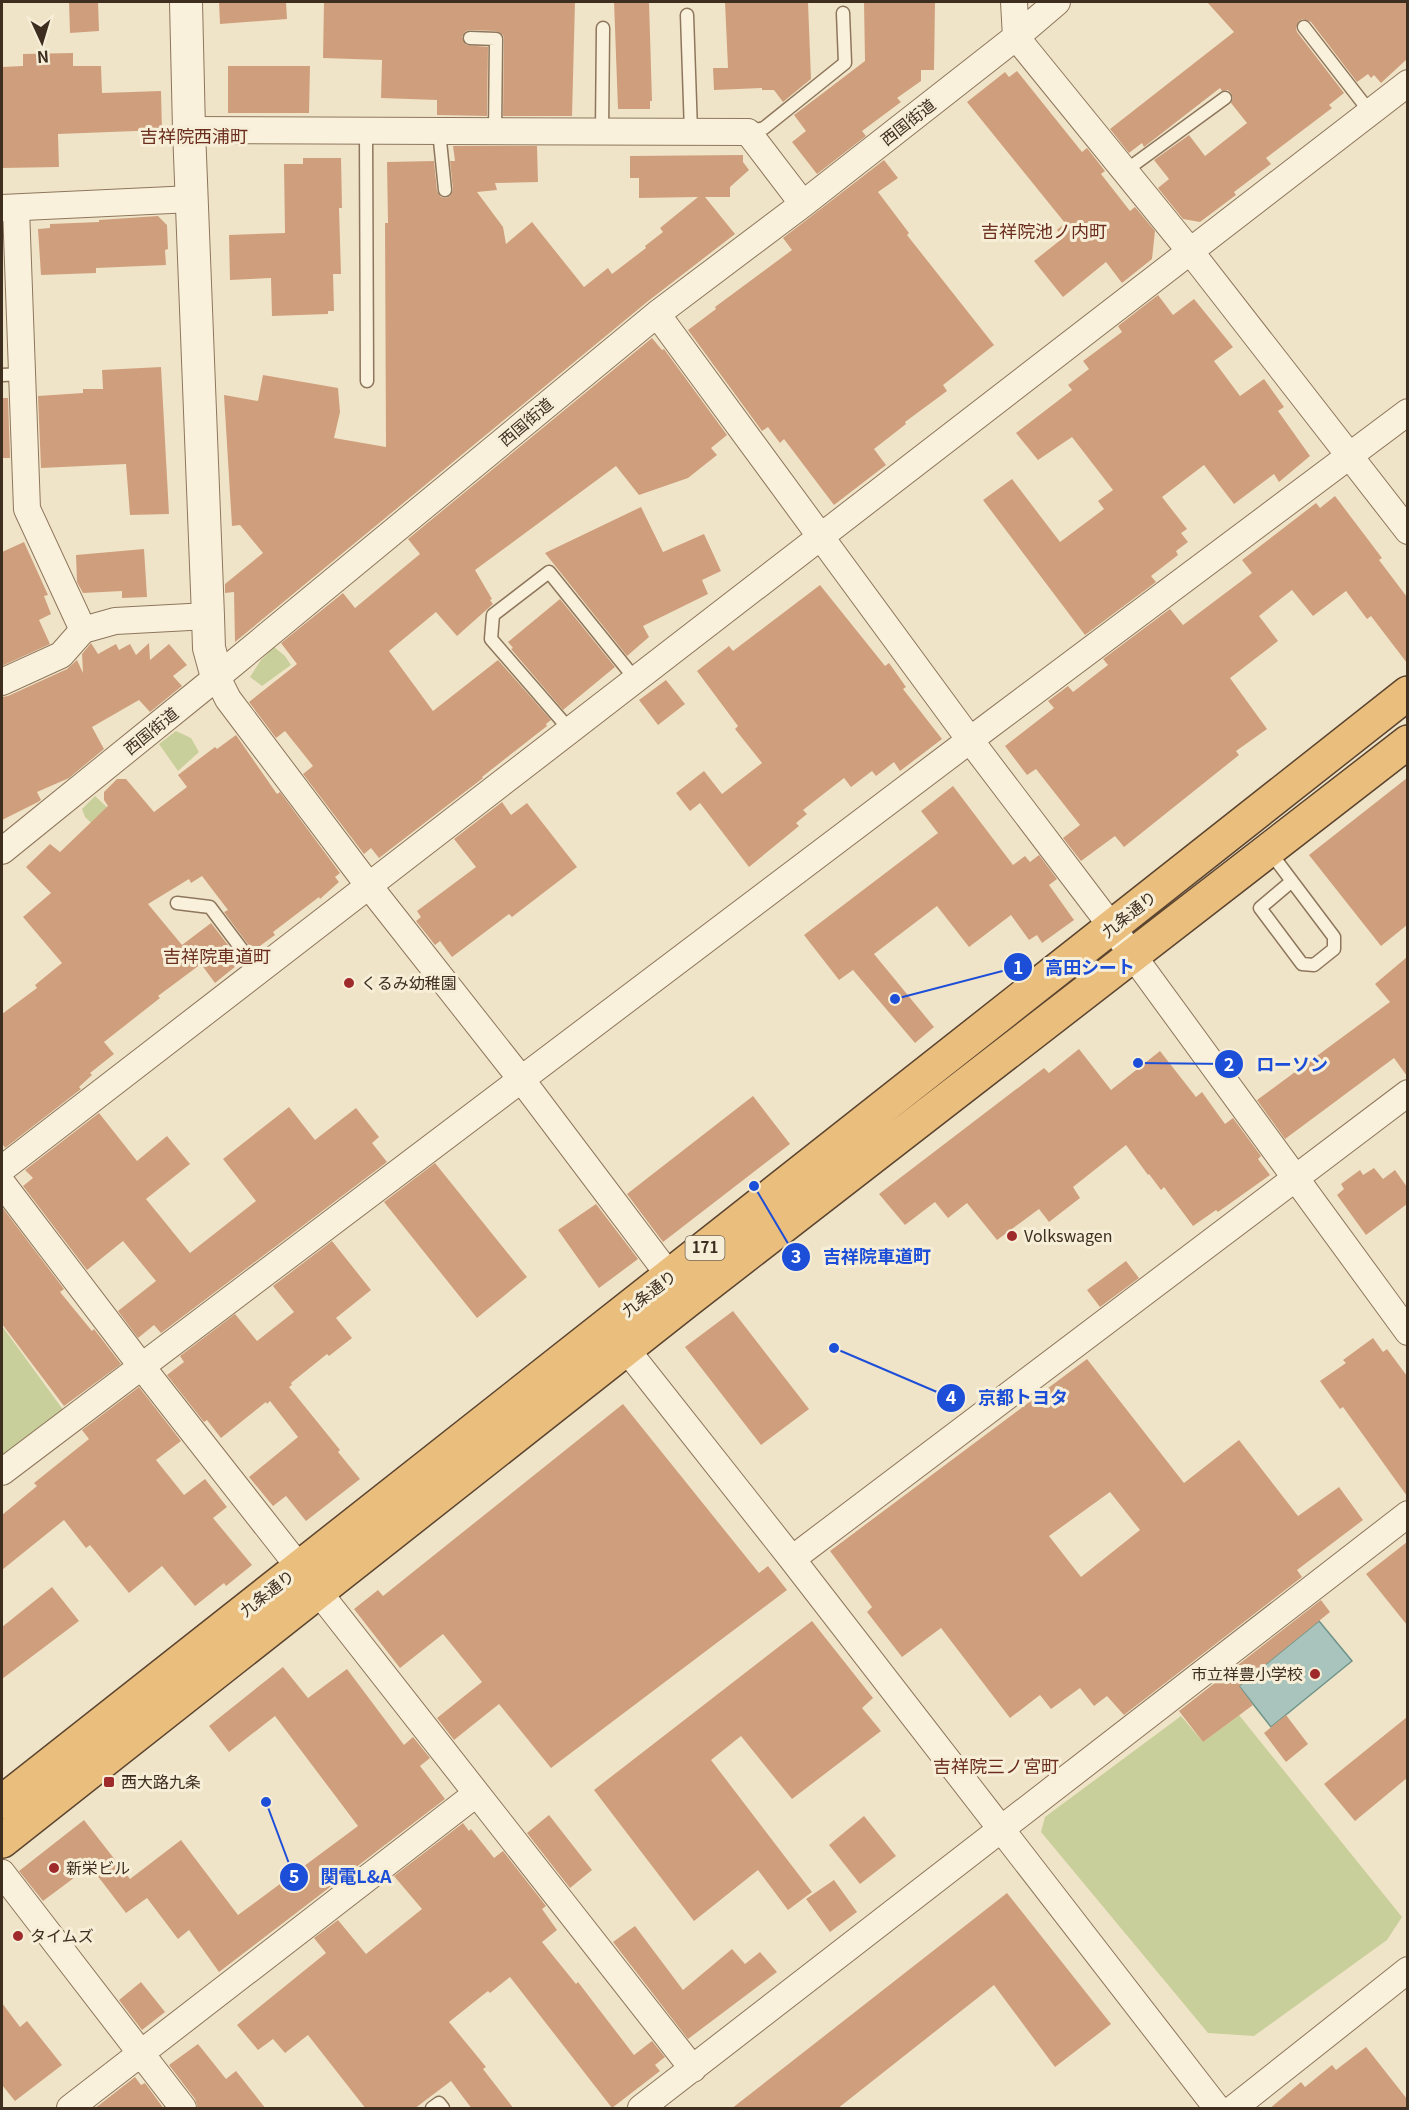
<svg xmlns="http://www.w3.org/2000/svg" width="1409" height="2110" font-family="Georgia,'Noto Sans JP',serif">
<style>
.green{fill:#c9cf9b}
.water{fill:#a9c4bc;stroke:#6f938a;stroke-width:1.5}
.building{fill:#cf9f7d;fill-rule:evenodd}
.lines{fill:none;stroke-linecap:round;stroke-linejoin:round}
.service-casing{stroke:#8d765c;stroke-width:15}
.minor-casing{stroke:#8d765c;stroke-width:28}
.tertiary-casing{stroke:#8d765c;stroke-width:34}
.trunk-casing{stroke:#5b4430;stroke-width:36}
.service{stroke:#faf1dc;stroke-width:12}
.minor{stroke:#faf1dc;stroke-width:26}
.tertiary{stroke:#faf1dc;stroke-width:32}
.trunk{stroke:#eabe7c;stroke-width:33}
.poi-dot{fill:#9e2a2b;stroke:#f7eed8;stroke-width:2}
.labels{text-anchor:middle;stroke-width:6;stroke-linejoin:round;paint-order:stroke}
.shield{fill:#f7eed8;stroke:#756857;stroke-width:1.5}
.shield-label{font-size:15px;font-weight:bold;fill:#3d2e20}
.street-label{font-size:16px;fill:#3d2e20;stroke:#f7eed8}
.poi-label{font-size:16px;fill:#3d2e20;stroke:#f7eed8;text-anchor:start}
.neighbourhood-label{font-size:18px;fill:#6b2e1e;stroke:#f7eed8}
.leader{fill:none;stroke:#1d4ed8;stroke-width:2}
.callout-dot{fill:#1d4ed8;stroke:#f7eed8;stroke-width:2}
.mark-label{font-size:18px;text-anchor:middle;font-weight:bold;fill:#fff}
.callout-label{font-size:18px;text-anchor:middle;font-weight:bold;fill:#1d4ed8;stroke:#f7eed8;stroke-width:6;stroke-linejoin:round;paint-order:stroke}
</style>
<rect width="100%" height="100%" fill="#f0e4c8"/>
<path class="green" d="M274,647L285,656L291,665L262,686L250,677L261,660Z
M176,731L191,738L199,752L178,771L159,744Z
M95,796L108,808L105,836L85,817L82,809Z
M2,1326L64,1411L2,1457Z
M1239,1715L1402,1917L1387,1940L1254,2036L1208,2033L1041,1832L1045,1817L1181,1716L1203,1742Z"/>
<path class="water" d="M1319,1621L1352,1661L1271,1727L1239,1686Z"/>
<path class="building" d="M69,2H98L99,31L70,33Z
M219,2H286L287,19L220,24Z
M324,2H575L572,116H503L504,39L503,35L496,31L470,30L466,31L462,37L466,45L488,47L487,116L437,115V100L381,98L382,60L323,58Z
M614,2H649L652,101H650V109H618Z
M725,2H808L811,79L783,102L774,90H762V88L714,90L713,68H728Z
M864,2H935L934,70H921V81L897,98L901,102L862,131L866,136L817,174L792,142L806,131L794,115L865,61Z
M1207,2H1407V59L1381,83L1374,75L1371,78L1368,74L1357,82L1311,22L1303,19L1299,21L1296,28L1297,32L1344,93L1329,105L1332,108L1266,158L1271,164L1234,192L1236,195L1200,222L1183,219L1158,188L1169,179L1154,160L1189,135L1205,156L1247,123L1231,103L1233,98L1231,93L1228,90L1222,91L1220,88L1144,147L1142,143L1129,153L1110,129L1234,32Z
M73,53V66H101L102,93L161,91L162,130L58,134L59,167L2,168V67L23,66V54Z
M228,66H310L309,113H228Z
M1017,71L1082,152L1087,148L1105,171L1101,174L1130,211L1135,207L1155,231L1152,259L1122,283L1106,262L1063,297L1034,261L1063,238L1057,230L1065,223L967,102L1005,72L1009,77Z
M453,146H537L538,182L495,183L497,190L477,192L503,227L506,244L532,222L584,287L608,268L612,274L646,248L645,246L663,232L660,228L698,197L639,198V178H630V156L743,155V162L749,170L730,187V197H705L735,234L647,302L235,642L234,592L225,593V584L263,553L240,525L232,526L224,395L258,401L263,375L338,388L340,412L334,438L386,447L385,223H388L387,162L434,161L437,191L441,197L446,198L450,196L453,190L450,161H455Z
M303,158H341L342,208H339L341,274H333L334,311H328V314L272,316L271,278L230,280L229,235L285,233L284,164H303Z
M884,160L898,178L878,192L909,233L907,235L994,345L943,385L947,391L905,422L906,424L874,449L886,465L834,505L784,439L780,443L768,427L762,431L688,330L716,309L715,307L792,250L783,238Z
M158,216L167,225L168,249L165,250L166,265L96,268V273L41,275L38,229L50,228V224L99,222V220Z
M1158,295L1173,315L1194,299L1233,347L1214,361L1240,396L1264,379L1284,407L1278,411L1310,456L1279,482L1274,474L1234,504L1204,465L1162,497L1187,529L1181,533L1188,542L1176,551L1178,555L1151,576L1156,582L1085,635L983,500L1012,479L1060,542L1104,509L1098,501L1113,490L1072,437L1038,460L1016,433L1072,390L1068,385L1089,369L1083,361L1122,332L1118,326Z
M652,338L662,350L664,349L727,435L711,448L717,455L688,478L639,495L616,466L475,570L492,599L490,600L493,604L457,636L436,612L389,651L433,711L498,660L551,720L546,724L547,726L482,777L483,778L379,858L371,848L364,854L303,774L313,766L285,731L276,738L249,702L297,664L281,643L343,593L355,608L420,554L408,539Z
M161,367L169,514L130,515L126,464L41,468L38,396L83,393V389H103L102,370Z
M2,398H8L10,458H2Z
M1335,496L1382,558L1379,560L1407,597V663L1371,616L1367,619L1346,591L1313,616L1292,590L1259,616L1278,641L1230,678L1267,729L1236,751L1239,755L1124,847L1115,836L1081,861L1063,838L1080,825L1036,769L1027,775L1005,746L1054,708L1048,701L1068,686L1073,692L1108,665L1103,659L1170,609L1183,625L1252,573L1242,560L1316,503L1320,508Z
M641,507L663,552L704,534L721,571L702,580L708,594L643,626L649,637L627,656L545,553Z
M24,542L48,595L44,596L51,614L39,620L50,644L2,666V552Z
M144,549L147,597L122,598V591L83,593L77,582L76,555Z
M820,585L885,666L889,663L906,687L903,689L942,739L900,771L894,762L876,776L872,771L851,787L844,778L803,810L807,814L796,823L799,826L749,867L700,803L690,811L676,793L704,771L722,794L762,763L735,729L738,726L697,671L729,646L733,651Z
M560,599L615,667L563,710L511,649L513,648L508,642Z
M91,643L98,654L116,644L119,650L130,644L136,655L149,643L150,660L169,644L187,665L173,676L182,686L150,712L139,700L92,727L104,749L69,778L37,792L41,800L38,802L2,820V697L8,696L67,669L77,660L83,673L82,654Z
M666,680L685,704L658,725L639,700Z
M236,735L277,794L280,792L340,873L335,877L339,882L320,899L319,897L273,932L275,935L253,951L224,912L228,910L202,876L191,883L189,879L148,904L182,945L211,923L241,962L215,983L201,964L158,996L160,998L104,1042L114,1054L90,1073L92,1075L79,1087L81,1089L5,1148L2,1143V1014L37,988L35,985L62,963L23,917L51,893L26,867L50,844L60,852L108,806L104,800V792L117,779H126L154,812L187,787L178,775L215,747L217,749Z
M1407,778V925L1381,946L1309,855Z
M953,786L1013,865L1025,856L1030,862L1039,855L1057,879L1049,885L1074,920L1042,943L1037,935L1029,940L1011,915L969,947L937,906L874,954L934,1027L915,1043L853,970L839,980L804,935L938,833L921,811Z
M502,802L511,815L527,803L577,867L512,917L509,914L452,957L440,941L435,945L416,921L421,917L417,911L476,867L454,839Z
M1407,957V1076L1394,1058L1285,1139L1257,1100L1390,1002L1375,984Z
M1079,1049L1111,1090L1160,1051L1196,1097L1202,1092L1225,1124L1233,1118L1261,1156L1258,1159L1270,1175L1218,1212L1216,1210L1193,1226L1164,1187L1161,1190L1149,1174L1148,1175L1126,1145L1073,1187L1080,1198L1049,1222L1039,1209L997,1240L967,1203L948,1218L935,1202L905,1225L879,1194L1044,1068L1049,1073Z
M753,1096L790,1144L663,1242L627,1194Z
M289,1107L315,1140L356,1108L379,1137L372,1143L387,1162L161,1333L154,1325L138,1338L118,1311L156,1281L123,1241L87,1270L23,1186L33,1178L25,1170L99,1113L137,1161L167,1136L190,1164L146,1199L190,1253L256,1201L223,1159Z
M435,1163L527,1277L477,1318L384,1202Z
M1374,1168L1383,1179L1395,1170L1407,1187V1204L1366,1235L1337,1195L1344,1189L1341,1184L1360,1170L1363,1175Z
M596,1204L638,1259L599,1288L558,1230Z
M2,1207L64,1289L60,1292L92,1331L94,1329L121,1364L64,1406L2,1324Z
M332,1241L371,1290L336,1318L352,1338L329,1356L327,1354L291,1383L292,1385L289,1387L340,1450L338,1452L360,1479L306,1521L286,1496L273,1506L249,1477L298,1437L270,1401L267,1404L266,1402L221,1438L207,1420L204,1422L167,1375L184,1362L180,1356L235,1314L257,1341L294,1312L273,1286Z
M1126,1261L1139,1278L1100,1307L1087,1290Z
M733,1311L809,1409L761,1445L685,1347Z
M1373,1338L1383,1352L1387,1349L1407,1376V1496L1343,1407L1340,1409L1320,1381L1346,1363L1343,1360Z
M1087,1359L1184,1483L1239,1440L1298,1516L1339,1487L1363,1520L1297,1570L1302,1577L1124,1715L1107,1696L1094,1706L1080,1688L1051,1709L1040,1695L1010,1718L941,1628L902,1657L867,1612L872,1607L830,1551ZM1110,1492L1140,1530L1081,1577L1049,1536Z
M139,1387L181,1441L156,1460L184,1495L205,1479L227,1507L213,1518L252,1565L226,1586L224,1583L195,1606L162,1566L129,1593L90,1545L86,1548L64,1520L2,1570V1515L37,1486L34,1483L89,1439L82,1430Z
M623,1404L759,1573L768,1566L787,1590L551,1768L499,1704L454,1740L437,1718L482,1682L443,1634L400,1668L354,1609L378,1590L383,1596Z
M1407,1542V1625L1366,1574Z
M52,1587L79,1621L2,1679V1627Z
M1321,1600L1330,1612L1239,1686L1253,1705L1203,1742L1179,1711Z
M812,1621L873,1698L862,1708L881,1731L792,1799L741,1736L711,1760L812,1892L788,1910L758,1870L694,1921L594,1790Z
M283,1667L308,1698L347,1669L404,1745L413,1737L430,1758L420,1766L445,1799L219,1972L189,1930L178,1939L147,1898L126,1913L90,1866L43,1901L19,1871L84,1820L130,1879L181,1840L238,1915L358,1826L275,1716L229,1752L209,1726Z
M1286,1715L1308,1744L1286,1762L1264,1733Z
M1407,1717V1778L1355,1821L1324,1784Z
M549,1815L592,1870L570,1888L527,1833Z
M864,1816L896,1856L860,1884L829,1845Z
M463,1823L469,1831L471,1829L494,1858L503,1851L546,1906L542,1909L557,1930L542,1942L576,1984L578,1982L634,2055L652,2041L665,2057L655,2065L660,2071L612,2108L510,1977L490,1993L488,1991L449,2022L486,2067L483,2069L514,2109H472L451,2081L414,2109H366L308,2035L285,2053L273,2039L258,2050L237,2025L326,1953L314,1938L338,1920L366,1954L422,1909L394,1876Z
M834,1880L857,1912L830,1932L806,1899Z
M1007,1893L1111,2024L1055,2067L994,1985L837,2109H731Z
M635,1926L683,1990L732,1949L745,1964L760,1952L777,1972L688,2039L613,1942Z
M141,1982L165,2012L142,2030L119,2000Z
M2,2003L20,2027L27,2021L62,2065L15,2101L2,2085Z
M198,2044L226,2079L236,2071L266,2109H198L195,2099L169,2065Z
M1366,2047L1407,2099V2109H1269L1301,2082L1305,2087L1332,2065L1336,2070Z
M135,2077L141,2085L145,2083L164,2109H94Z"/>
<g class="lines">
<g class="service-casing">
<path id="service" d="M687,15L691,132
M1304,27L1370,112
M470,38L496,39L495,131
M366,131L367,381
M439,131L445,190
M602,132L603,28
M748,132L764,128L845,63L843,13
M1125,171L1225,98
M2,375L24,374
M570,730L491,639L493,615L549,572L636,680
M1270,852L1334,937V949L1314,965L1302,964L1260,908L1292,881
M177,903L210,907L258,971
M432,2108L439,2103L443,2108"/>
</g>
<g class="minor-casing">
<path id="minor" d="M1014,2L1016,37L1190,251L1408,531
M189,130L748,132L803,204
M2,208L192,199
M16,208L27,509L83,630
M657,314L970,740L1112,927L1408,1332
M217,677L228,699L369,886L521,1079L681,1291
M2,682L61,655L83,630L115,621L208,616
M2,851L217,677L657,314L803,204L1016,37L1057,2
M2,1169L1408,83
M2,1183L142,1367L693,2069
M615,1335L792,1559L1217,2108
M2,1472L970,740L1408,412
M792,1559L1408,1093
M2,1873L183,2108
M70,2108L476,1794
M641,2108L1408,1514
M1234,2108L1408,1970"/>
</g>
<g class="tertiary-casing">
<path id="tertiary" d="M186,2L189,130L208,616L209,648L217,677"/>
</g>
<g class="trunk-casing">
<path id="trunk" d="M2,1802L1408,693
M2,1841L688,1300L1408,742"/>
</g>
<use href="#service" class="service"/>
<use href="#minor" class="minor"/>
<use href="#tertiary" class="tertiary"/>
<use href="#trunk" class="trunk"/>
</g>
<g class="poi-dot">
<circle cx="349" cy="983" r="6"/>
<circle cx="1012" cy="1236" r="6"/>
<circle cx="1315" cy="1674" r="6"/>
<rect x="103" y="1776" width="12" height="12" rx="3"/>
<circle cx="54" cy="1868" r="6"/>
<circle cx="18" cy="1936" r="6"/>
</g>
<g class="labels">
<rect class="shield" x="685.5" y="1236" width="39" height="24" rx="4.5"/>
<g class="shield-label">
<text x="705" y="1253">171</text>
</g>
<g class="street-label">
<text transform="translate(908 122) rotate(-38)" y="6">西国街道</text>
<text transform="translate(526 422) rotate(-40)" y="6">西国街道</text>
<text transform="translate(151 731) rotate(-39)" y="6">西国街道</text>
<text transform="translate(1129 914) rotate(-38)" y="6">九条通り</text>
<text transform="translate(649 1293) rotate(-38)" y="6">九条通り</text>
<text transform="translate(267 1593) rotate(-38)" y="6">九条通り</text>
</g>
<g class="poi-label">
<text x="361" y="989">くるみ幼稚園</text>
<text x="1024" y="1242">Volkswagen</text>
<text x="1303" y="1680" text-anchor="end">市立祥豊小学校</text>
<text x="121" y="1788">西大路九条</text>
<text x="66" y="1874">新栄ビル</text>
<text x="30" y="1942">タイムズ</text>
</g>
<g class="neighbourhood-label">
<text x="194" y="143">吉祥院西浦町</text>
<text x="1044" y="238">吉祥院池ノ内町</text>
<text x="217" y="963">吉祥院車道町</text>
<text x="996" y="1773">吉祥院三ノ宮町</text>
</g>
</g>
<path class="leader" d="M895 999L1018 967M1138 1063L1229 1064M754 1186L796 1257M834 1348L951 1398M266 1802L294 1877"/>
<g class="callout-dot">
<circle cx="895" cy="999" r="6"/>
<circle cx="1138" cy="1063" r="6"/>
<circle cx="754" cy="1186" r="6"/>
<circle cx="834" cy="1348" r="6"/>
<circle cx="266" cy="1802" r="6"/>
<circle cx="1018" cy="967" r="15"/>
<circle cx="1229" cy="1064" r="15"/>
<circle cx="796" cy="1257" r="15"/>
<circle cx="951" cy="1398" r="15"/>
<circle cx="294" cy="1877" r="15"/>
</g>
<g class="mark-label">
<text x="1018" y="974">1</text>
<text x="1229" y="1071">2</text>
<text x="796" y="1263">3</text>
<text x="951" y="1404">4</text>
<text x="294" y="1883">5</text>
</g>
<g class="callout-label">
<text x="1090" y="974">高田シート</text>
<text x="1292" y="1071">ローソン</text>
<text x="877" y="1263">吉祥院車道町</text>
<text x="1023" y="1404">京都トヨタ</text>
<text x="356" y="1883">関電L&amp;A</text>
</g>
<rect width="1409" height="2110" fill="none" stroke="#3d2e20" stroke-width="6"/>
<g transform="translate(42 42) rotate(176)" stroke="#f7eed8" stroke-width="4.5" paint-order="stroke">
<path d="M0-4.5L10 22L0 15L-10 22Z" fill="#3d2e20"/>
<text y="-9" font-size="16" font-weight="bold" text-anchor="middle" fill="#3d2e20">N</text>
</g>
</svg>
